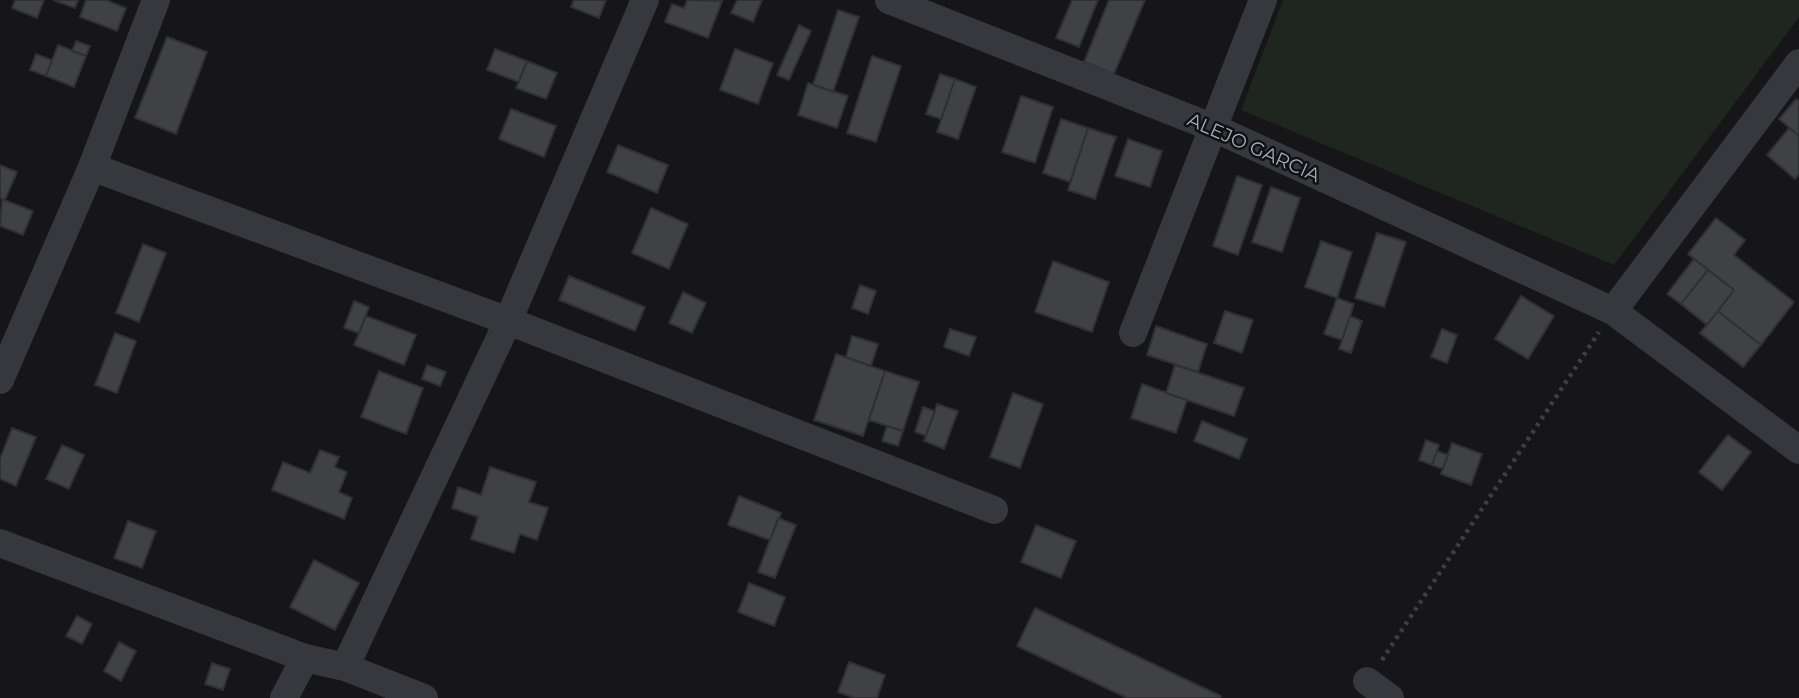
<svg xmlns="http://www.w3.org/2000/svg" width="1799" height="698" font-family="Montserrat,sans-serif">
<style>
.green{fill:#1e261f}
.building{fill:#404145;stroke:#303034;stroke-width:2}
.lines{fill:none;stroke-linecap:round;stroke-linejoin:round}
.path{stroke:#3d3f44;stroke-width:4.5;stroke-dasharray:3.5 5;stroke-linecap:butt}
.minor{stroke:#37383d;stroke-width:28}
.labels{text-anchor:middle;stroke-width:5;stroke-linejoin:round;paint-order:stroke}
.street-label{font-size:19px;fill:#a8adb8;stroke:#111113}
</style>
<rect width="100%" height="100%" fill="#161618"/>
<path class="green" d="M1283,0H1799V17L1614,265L1241,110Z"/>
<path class="building" d="M15,0H44L37,18L12,8Z
M53,0H78L75,8Z
M86,0H106L126,8L117,31L80,17Z
M574,0H606L599,18L571,7Z
M687,0L722,1L708,38L665,22L672,4L684,8Z
M737,0H762L753,22L731,13Z
M1072,0H1098L1079,47L1056,38Z
M1109,0H1145L1114,74L1084,62Z
M838,10L859,17L833,92L813,85Z
M799,25L811,31L789,80L777,75Z
M167,37L207,52L176,134L135,118Z
M76,41L90,46L86,56L72,51Z
M58,45L86,56L74,87L46,76Z
M495,49L527,61L519,82L487,70Z
M735,49L773,63L758,104L720,90Z
M36,54L52,60L46,76L30,70Z
M872,56L901,66L876,142L847,133Z
M527,61L557,73L546,99L516,88Z
M940,74L955,79L941,119L926,114Z
M955,79L976,87L958,139L937,132Z
M808,83L848,96L837,128L798,115Z
M1021,96L1053,107L1035,163L1002,152Z
M1796,99L1799,101V136L1779,119Z
M511,109L556,126L544,157L499,139Z
M1061,119L1088,128L1070,182L1043,173Z
M1088,128L1116,137L1095,199L1068,190Z
M1789,128L1799,136V174L1795,179L1767,155Z
M1128,139L1162,151L1150,187L1115,176Z
M618,145L668,165L657,193L607,172Z
M0,165L17,172L5,200L0,198Z
M1237,176L1262,185L1238,255L1213,246Z
M1271,187L1300,198L1282,252L1252,242Z
M2,199L33,211L23,235L0,226Z
M651,208L688,224L669,269L632,253Z
M1716,218L1745,240L1734,255L1794,302L1761,345L1718,311L1734,290L1688,254Z
M1377,233L1406,242L1384,307L1355,298Z
M1321,241L1352,252L1337,298L1305,287Z
M143,244L166,253L139,322L116,313Z
M1694,259L1708,270L1681,304L1667,294Z
M1053,261L1109,282L1092,332L1035,312Z
M1708,270L1734,290L1707,325L1681,304Z
M569,276L645,307L635,331L559,300Z
M860,285L876,291L868,314L852,308Z
M683,292L706,303L692,333L669,323Z
M1521,296L1554,316L1528,359L1495,339Z
M1337,298L1354,304L1342,340L1324,334Z
M354,301L369,307L359,333L344,328Z
M1225,311L1253,320L1242,353L1214,343Z
M1718,311L1761,345L1743,367L1700,333Z
M366,316L416,335L404,365L354,345Z
M1350,316L1362,321L1351,353L1339,349Z
M1156,326L1207,344L1198,372L1147,355Z
M950,329L976,337L969,356L944,347Z
M1442,329L1457,335L1447,363L1431,357Z
M115,333L136,341L117,393L95,385Z
M852,336L878,344L871,366L846,357Z
M836,354L885,371L863,436L814,420Z
M427,365L446,372L440,386L422,379Z
M1175,365L1244,388L1234,416L1166,393Z
M379,371L423,388L406,434L361,417Z
M885,371L919,382L903,431L869,420Z
M1142,384L1187,400L1176,433L1131,418Z
M1013,393L1043,404L1020,468L990,457Z
M937,404L958,411L944,449L924,441Z
M923,407L935,411L926,436L915,432Z
M1202,421L1247,439L1239,459L1194,441Z
M887,426L903,431L898,446L882,441Z
M12,428L36,437L16,486L0,479V459Z
M1728,435L1751,452L1722,490L1699,472Z
M1426,440L1439,445L1432,465L1419,460Z
M1452,443L1482,454L1471,485L1441,474Z
M62,445L84,455L69,489L46,479Z
M320,450L339,457L335,467L347,472L339,492L352,498L344,519L272,490L283,462L310,473Z
M1437,451L1448,455L1443,469L1432,465Z
M490,467L536,482L529,502L548,508L537,540L520,534L514,553L471,539L478,517L452,508L458,487L481,495Z
M739,496L781,513L770,540L728,525Z
M778,518L796,525L775,578L758,572Z
M128,521L156,531L142,568L114,558Z
M1036,525L1076,541L1061,578L1021,562Z
M314,560L359,583L335,630L290,607Z
M749,583L785,597L774,626L738,612Z
M1035,608L1221,696L1220,698H1127L1017,646Z
M77,616L92,624L82,644L66,636Z
M119,642L136,651L121,681L104,671Z
M849,662L885,675L877,698H854L838,692Z
M212,663L230,669L223,690L205,684Z"/>
<g class="lines">
<path class="path" d="M1382,660L1599,332"/>
<path class="minor" d="M889,0L1214,128L1613,311L1799,450
M92,167L508,321L994,510
M1613,311L1799,63
M1133,333L1263,0
M0,380L92,167L156,0
M0,543L305,658L345,667L424,698
M345,667L508,321L645,0
M1367,681L1390,698
M284,698L305,658"/>
</g>
<g class="labels">
<g class="street-label">
<text transform="translate(1254 147) rotate(24)" y="7">ALEJO GARCIA</text>
</g>
</g>
</svg>
